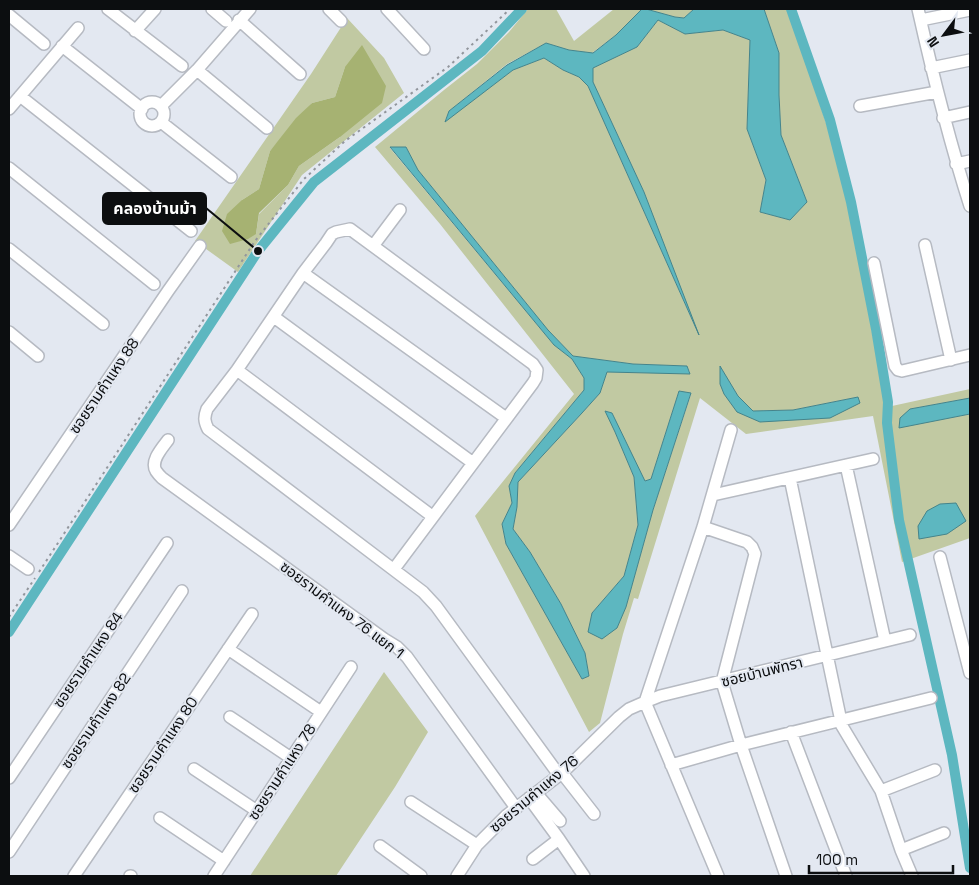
<svg xmlns="http://www.w3.org/2000/svg" width="979" height="885" font-family="'Space Grotesk','Noto Sans Thai',sans-serif">
<style>
.green{fill:#c1c9a2;fill-rule:evenodd}
.forest{fill:#a6b272}
.water{fill:#5db7c0;stroke:#45848b}
.lines{fill:none;stroke-linecap:round;stroke-linejoin:round}
.canal{stroke:#5db7c0;stroke-width:10}
.street-casing{stroke:#b6bac2;stroke-width:14}
.path{stroke:#92969d;stroke-width:2;stroke-dasharray:2.5 4;stroke-linecap:butt}
.street{stroke:#fff;stroke-width:11}
.labels{text-anchor:middle;stroke-width:4;stroke-linejoin:round;paint-order:stroke}
.street-label{font-size:15px;fill:#0c0e10;stroke:#e3e8f1}
.leader{fill:none;stroke:#0c0e10;stroke-width:2}
.callout-dot{fill:#0c0e10;stroke:#e3e8f1;stroke-width:2}
.callout{fill:#0c0e10;stroke:#0c0e10;stroke-width:2}
.callout-label{font-size:16px;text-anchor:middle;font-weight:bold;fill:#fff}
</style>
<rect width="100%" height="100%" fill="#e3e8f1"/>
<path class="green" d="M528,9H556L574,41L614,9H642L616,35L592,53L569,50L546,43L507,64L449,111L445,121L513,70L544,58L563,70L579,77L588,86L693,322L644,192L593,82L592,68L637,47L658,20L685,34L723,30L750,40L747,129L766,180L760,212L790,220L807,202L781,135L779,95V53L764,9H788L831,138L849,202L885,405L892,406L970,389V398L910,409L900,427L970,414V538L902,562L873,416L746,434L700,398L638,599L634,598L623,634L600,723L589,732L475,516L574,394L440,224L375,147L444,90L477,64L509,32ZM406,147L418,170L548,330L573,356L633,364L687,366L690,373L607,372L600,393L582,413L518,482L517,507L513,529L530,552L561,604L585,653L589,676L582,679L506,544L502,524L512,503L509,486L515,473L584,390V378L572,359L554,345L390,148ZM720,367L738,396L753,411L793,410L858,397L760,422L720,384ZM679,391L691,394L653,510L626,607L592,613L624,576L638,525L634,477L615,432L606,411L612,413L644,481L651,479Z
M646,9H694L684,18L675,17Z
M347,18L384,58L404,93L302,175L238,272L195,241L311,74ZM345,67L340,137L299,166L288,185L259,214L256,234L242,200L259,189L270,151L312,103L335,97Z
M384,672L428,732L395,787L336,876H250Z"/>
<path class="forest" d="M362,45L386,86L382,103L340,137L299,166L288,185L259,213L256,234L248,239L230,244L222,231L227,214L242,200L259,189L270,151L296,118L312,103L335,97L345,67Z"/>
<path class="water" d="M642,9H646L675,17L684,18L694,9H764L779,53V95L781,135L807,202L790,220L760,212L766,180L747,129L750,40L723,30L685,34L658,20L637,47L593,68V82L644,192L699,335L588,86L579,77L563,70L544,58L513,70L445,122L449,111L507,65L546,43L569,50L593,53L616,35Z
M390,147H406L418,170L548,330L573,356L633,364L687,366L690,374L607,372L600,393L582,413L518,482L517,507L513,529L530,552L561,604L585,653L589,676L582,679L506,544L502,524L512,503L509,486L515,473L584,390V378L572,359L554,345Z
M720,366L738,396L753,411L793,410L858,397L860,403L830,418L760,422L737,412L724,394L720,384Z
M679,391L691,393L653,510L626,607L617,628L602,639L588,632L592,613L624,576L638,525L634,477L615,432L605,411L612,413L645,481L651,479Z
M970,398V414L899,428L900,418L910,409Z
M956,503L966,521L947,534L919,539L918,526L927,511L940,504Z"/>
<g class="lines">
<path class="canal" d="M791,9L830,120L851,202L876,329L888,402L887,423L899,520L952,755L970,868
M9,632L258,251L314,182L482,51L522,9"/>
<g class="street-casing">
<path id="street" d="M108,9L182,66
M212,9L226,21
M329,9L341,21
M387,9L424,49
M918,9C933,76 949,140 970,206
M9,15L44,44
M239,20L300,74
M921,20L970,10
M135,31L155,9
M62,46L142,109
M931,68L970,60
M197,70L267,128
M20,96L191,231
M140 114a12 12 0 1 1 24 0a12 12 0 1 1-24 0Z
M161,106L197,70L250,9
M860,106L937,92
M9,109L78,28
M943,118L970,112
M161,122L231,177
M956,164L970,161
M9,168L154,284
M925,245L951,360
M373,246L400,210
M9,249L103,324
M874,263L895,366L898,370L902,371L970,355
M303,273L506,418
M274,317L473,463
M9,332L38,356
M237,370L432,516
M168,440C162,448 150,461 156,471C158,474 160,476 162,478L384,639L397,647L407,657L516,808
M846,465L885,641
M790,478L842,726L881,791L901,850L912,876
M713,495L873,459
M9,525L168,291L200,246
M703,527L747,542L752,547L755,554L722,682L741,745L786,876
M9,556L28,569
M940,557L970,673
M394,569L533,383L536,378L537,370L533,364L350,229L336,232L332,234L326,243L303,273L237,370L207,409C204,417 204,421 208,429L423,592L436,606L559,775
M228,649L321,712
M230,717L291,758
M791,732L846,876
M671,765L741,745L931,698
M194,769L257,811
M562,773L594,814
M9,778L167,543
M881,791L935,770
M536,793L560,821
M529,798L559,839L584,876
M411,802L477,845
M160,818L224,861
M380,846L421,876
M901,850L944,833
M9,852L182,591
M533,859L559,839
M74,876L252,614
M130,876H131
M214,876L351,667
M457,876L477,845L507,815L562,773L619,717L629,709L645,702L660,696L910,635
M718,876L645,702L703,527L731,430"/>
</g>
<path class="path" d="M39,572L255,241L304,179L345,141L448,67L510,9
M9,617L35,578"/>
<use href="#street" class="street"/>
</g>
<g class="labels">
<g class="street-label">
<text transform="translate(104 386) rotate(-56)" y="5">ซอยรามคำแหง 88</text>
<text transform="translate(342 610) rotate(37)" y="5">ซอยรามคำแหง 76 แยก 1</text>
<text transform="translate(88 660) rotate(-56)" y="5">ซอยรามคำแหง 84</text>
<text transform="translate(762 672) rotate(-14)" y="5">ซอยบ้านพัทรา</text>
<text transform="translate(96 721) rotate(-56)" y="5">ซอยรามคำแหง 82</text>
<text transform="translate(163 745) rotate(-56)" y="5">ซอยรามคำแหง 80</text>
<text transform="translate(282 772) rotate(-57)" y="5">ซอยรามคำแหง 78</text>
<text transform="translate(534 794) rotate(-40)" y="5">ซอยรามคำแหง 76</text>
</g>
</g>
<path class="leader" d="M258 251L206 208"/>
<circle class="callout-dot" cx="258" cy="251" r="5"/>
<rect class="callout" x="103" y="193" width="103" height="31" rx="5"/>
<g class="callout-label">
<text x="155" y="214">คลองบ้านม้า</text>
</g>
<rect width="979" height="885" fill="none" stroke="#0c0e10" stroke-width="20"/>
<g transform="translate(944 35) rotate(238)" stroke="#e3e8f1" stroke-width="4" paint-order="stroke">
<path d="M0-4L9 19L0 12L-9 19Z" fill="#0c0e10"/>
<text y="-8" font-size="14" font-weight="bold" text-anchor="middle" fill="#0c0e10">N</text>
</g>
<path d="M809 865v8h144v-8" fill="none" stroke="#0c0e10" stroke-width="2.5"/>
<text x="816" y="865" font-size="15" fill="#0c0e10" stroke="#e3e8f1" stroke-width="4" paint-order="stroke">100 m</text>
</svg>
